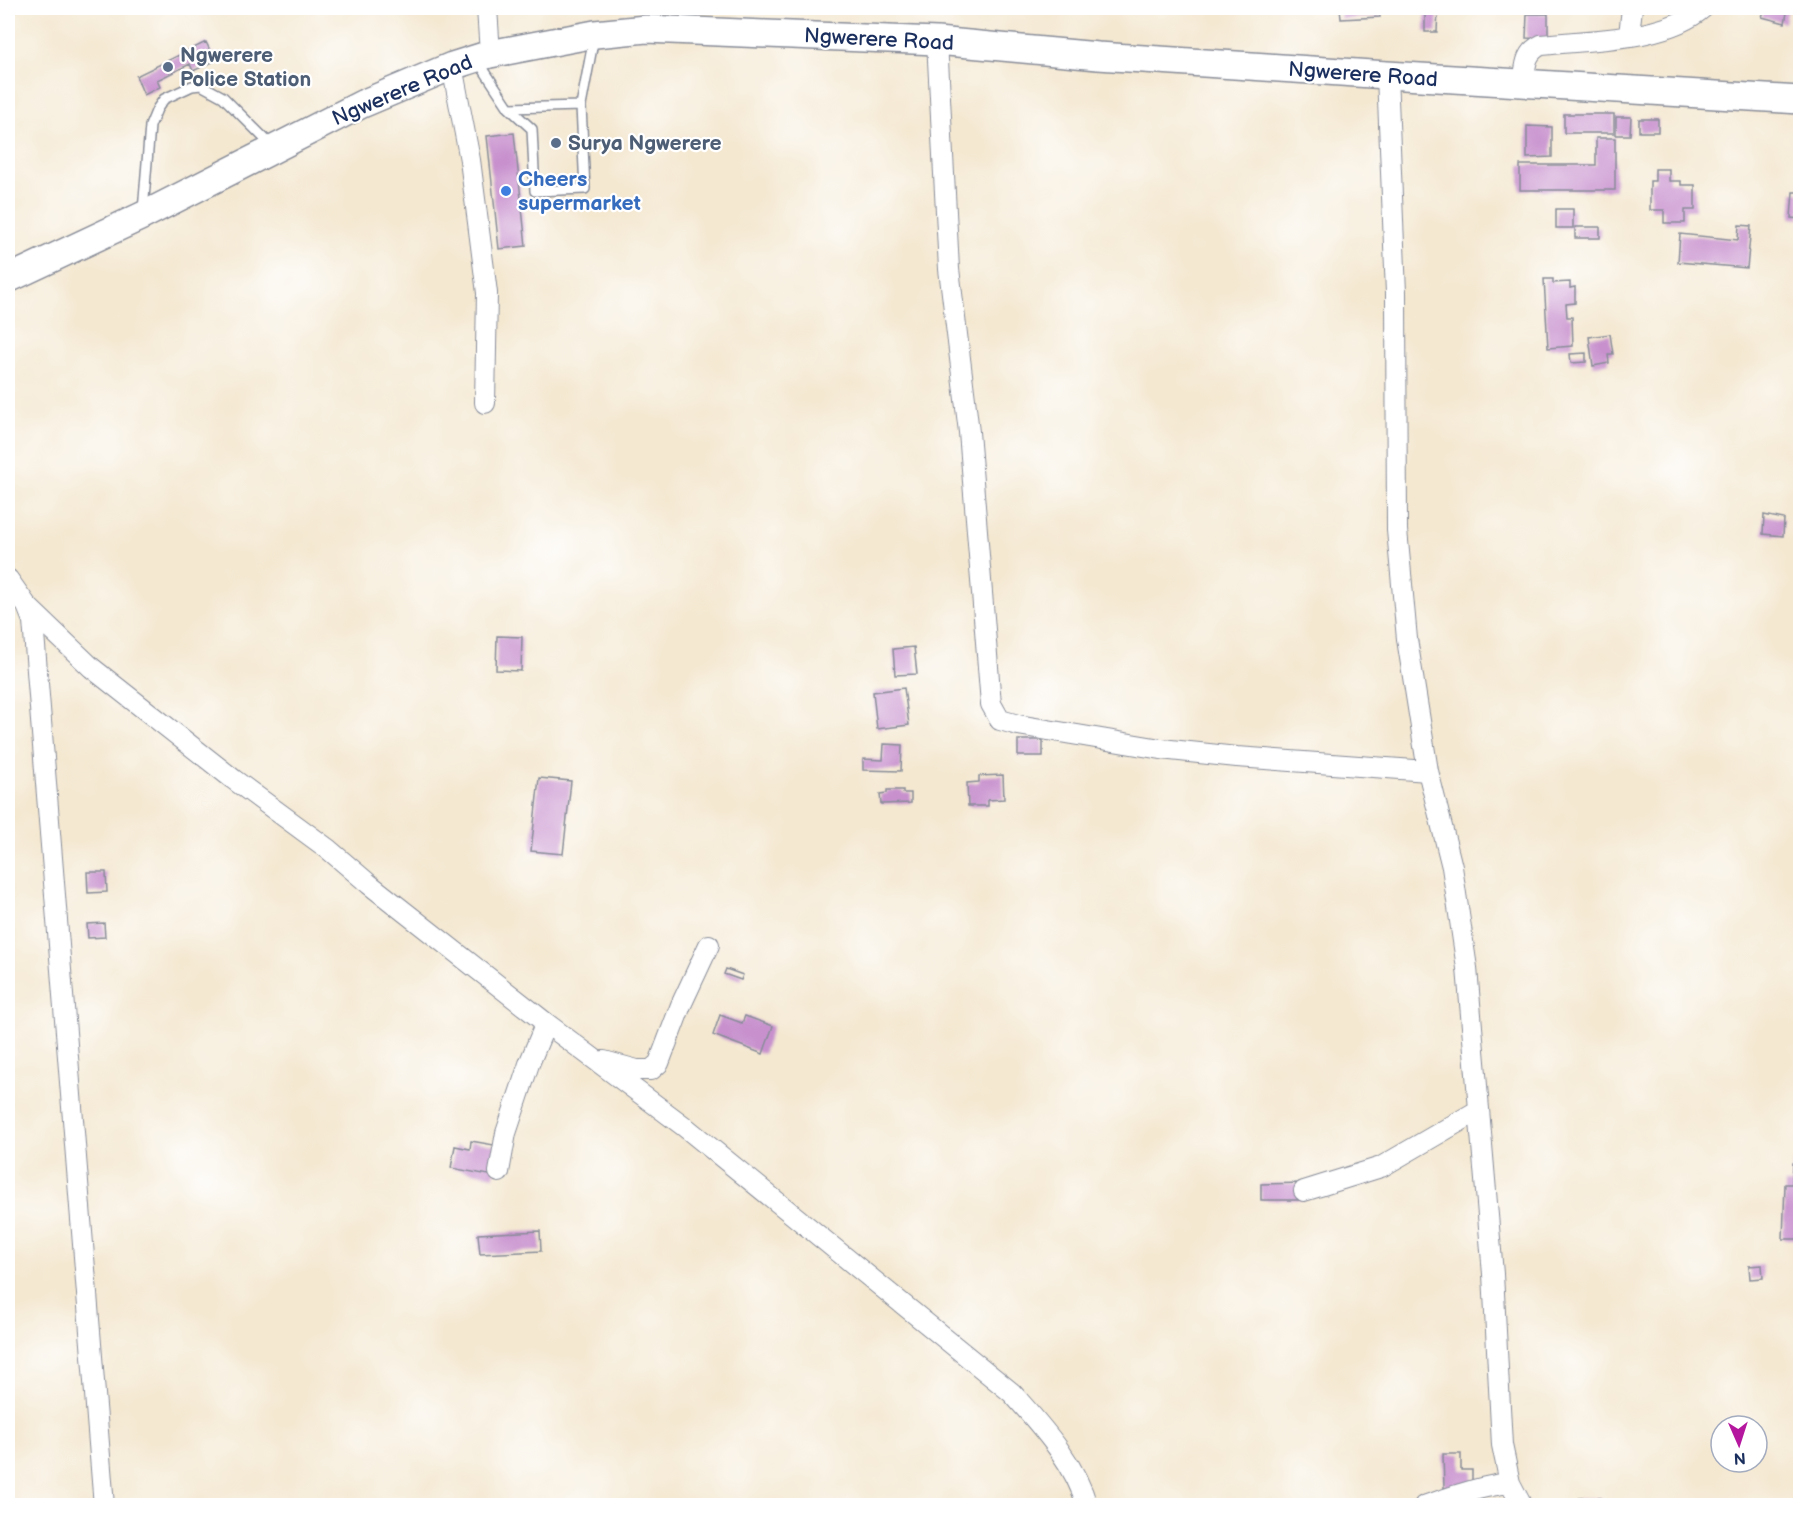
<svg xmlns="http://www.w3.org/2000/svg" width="1808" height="1513" font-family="'Balsamiq Sans',sans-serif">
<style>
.building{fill:#c891ce}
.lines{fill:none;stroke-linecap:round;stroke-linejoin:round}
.lane-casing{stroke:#888c98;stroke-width:12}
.street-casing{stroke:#888c98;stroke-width:22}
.secondary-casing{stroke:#888c98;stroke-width:30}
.lane{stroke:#fff;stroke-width:9}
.street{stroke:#fff;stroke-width:20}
.secondary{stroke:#fff;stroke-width:27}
.service-dot{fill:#5c6f8a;stroke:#fff;stroke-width:2}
.shop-dot{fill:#3f7fe0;stroke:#fff;stroke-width:2}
.labels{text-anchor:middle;stroke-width:4.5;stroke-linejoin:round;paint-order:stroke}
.street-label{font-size:21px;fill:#1b2f5e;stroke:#fff}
.service-label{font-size:21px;font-weight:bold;fill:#4e5e75;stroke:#fff;text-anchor:start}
.shop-label{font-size:21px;font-weight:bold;fill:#366cbe;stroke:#fff;text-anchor:start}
</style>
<rect width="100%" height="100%" fill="#fff"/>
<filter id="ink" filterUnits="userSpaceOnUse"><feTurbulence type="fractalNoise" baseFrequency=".0167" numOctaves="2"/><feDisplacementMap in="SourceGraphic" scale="12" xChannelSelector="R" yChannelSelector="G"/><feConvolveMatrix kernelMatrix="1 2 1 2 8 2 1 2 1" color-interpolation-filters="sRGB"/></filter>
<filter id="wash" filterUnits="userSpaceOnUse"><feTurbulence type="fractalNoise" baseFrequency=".008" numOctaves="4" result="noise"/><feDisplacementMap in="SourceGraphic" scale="24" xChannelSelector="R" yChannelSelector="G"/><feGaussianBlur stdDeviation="1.35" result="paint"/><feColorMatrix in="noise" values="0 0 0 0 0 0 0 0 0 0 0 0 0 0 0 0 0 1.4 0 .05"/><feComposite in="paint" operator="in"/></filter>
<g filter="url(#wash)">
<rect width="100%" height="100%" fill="#f4e8d1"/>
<g id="blocks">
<path class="building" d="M1340,8H1379L1380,17L1341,19Z
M1425,8H1438L1437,32H1425Z
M1519,8H1548V11H1519Z
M1765,8H1788L1785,23L1762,17Z
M1527,14H1548V39L1526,38Z
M206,42L215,61L193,71L190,64L157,80L160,87L144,95L136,76Z
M1564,114H1614V133H1564Z
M1616,117H1631L1630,135H1616Z
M1639,119H1658V132H1639Z
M1527,126L1552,127V157L1527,158Z
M514,133L526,246L499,249L487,136Z
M1596,138H1615V190H1520V165H1596Z
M1655,169H1669V181H1681V185H1695V210H1685V223H1664V210H1650V181H1655Z
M1793,192H1800V219L1791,218Z
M1556,209H1573V228H1556Z
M1739,225L1751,226L1747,268L1678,262L1680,234L1738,240Z
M1575,227H1600V238H1575Z
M1544,279H1553V283L1570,282V288L1575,287V303L1566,304L1567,317H1572L1573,346L1548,348Z
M1610,334L1613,354H1608L1609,363L1593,366L1589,337Z
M1586,353V362L1571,363L1570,354Z
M1764,515L1784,519L1783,536L1763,534Z
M497,636L522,637L521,671L496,670Z
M914,647L917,674L895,675L893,649Z
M904,688L909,725L877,729L873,692Z
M1018,740H1043V756H1018Z
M884,744L902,745L901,771L863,770V759L883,760Z
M1003,775L1004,799L988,800V806H968L967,783L979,782V776Z
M539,778L571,781L563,854L531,851Z
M887,790H903V793H911V803L881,804L880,794L887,793Z
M87,872H106L107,892L88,893Z
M104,923L105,937L88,938L87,924Z
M726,969L743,975L741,980L724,974Z
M720,1015L742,1023L745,1016L773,1026L763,1054L713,1035Z
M471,1141L500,1146L494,1176L451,1168L455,1146L470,1149Z
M1793,1163H1800V1239H1783L1785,1184H1792Z
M1303,1183V1200H1261V1184Z
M540,1231L541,1251L480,1254L478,1234Z
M1762,1265L1763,1278L1750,1279L1749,1266Z
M1443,1454H1461V1470H1472V1487L1444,1488Z
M1579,1498H1601V1506H1580Z"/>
</g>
</g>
<g filter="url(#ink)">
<use href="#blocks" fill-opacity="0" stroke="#888c98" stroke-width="1.5"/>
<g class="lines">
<g class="lane-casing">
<path id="lane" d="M478,61L509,108L581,106L594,37
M509,108L532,129L535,191L585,189L581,106
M143,211L150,126L157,109L164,99L192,86L201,85L223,97L272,146"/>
</g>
<g class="street-casing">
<path id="street" d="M487,8L490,54
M1629,35L1632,8
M937,41L949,269L969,432L991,704L1000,720L1018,725L1161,749L1237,757L1428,771
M452,66L470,160L487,293L485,403
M1387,75L1396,293L1397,530L1407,639L1428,771L1452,867L1467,968L1493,1274L1502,1445L1510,1483L1522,1506
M1523,84C1526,67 1524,53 1541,45C1591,39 1665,41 1703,8
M8,579L27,606L33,621L104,1506
M27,606L92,668L233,779L328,849L369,884L546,1023L685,1127L1012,1393C1041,1426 1075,1462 1087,1506
M604,1061L637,1070H651L659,1063L681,1005L709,945
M499,1172L506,1133L529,1064L546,1023
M1304,1191L1381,1167L1479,1110
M1424,1506C1452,1497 1480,1486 1510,1483"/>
</g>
<g class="secondary-casing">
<path id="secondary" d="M8,279L142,216L362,104L452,66L490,54L595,34L646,29L937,41L1098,56L1387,75L1800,100"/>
</g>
<use href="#lane" class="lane"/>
<use href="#street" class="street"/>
<use href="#secondary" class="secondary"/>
</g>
</g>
<g class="service-dot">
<circle cx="168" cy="67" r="6"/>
<circle cx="556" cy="143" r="6"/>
</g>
<circle class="shop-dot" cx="506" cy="191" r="6"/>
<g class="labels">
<g class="street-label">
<text transform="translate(879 39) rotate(3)" y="7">Ngwerere Road</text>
<text transform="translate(1363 74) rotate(4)" y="7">Ngwerere Road</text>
<text transform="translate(402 90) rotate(-23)" y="7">Ngwerere Road</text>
</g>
<g class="service-label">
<text x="180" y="62">Ngwerere<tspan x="180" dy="24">Police Station</tspan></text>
<text x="568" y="150">Surya Ngwerere</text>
</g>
<g class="shop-label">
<text x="518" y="186">Cheers<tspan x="518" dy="24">supermarket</tspan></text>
</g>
</g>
<rect width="1808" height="1513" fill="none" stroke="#fff" stroke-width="30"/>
<g transform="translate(1739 1444) rotate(177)"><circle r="28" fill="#ffffff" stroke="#a4acbf" stroke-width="1.5"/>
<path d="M0-4.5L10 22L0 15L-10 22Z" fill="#b5179e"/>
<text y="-9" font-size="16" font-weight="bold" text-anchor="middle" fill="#1b2f5e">N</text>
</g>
</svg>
